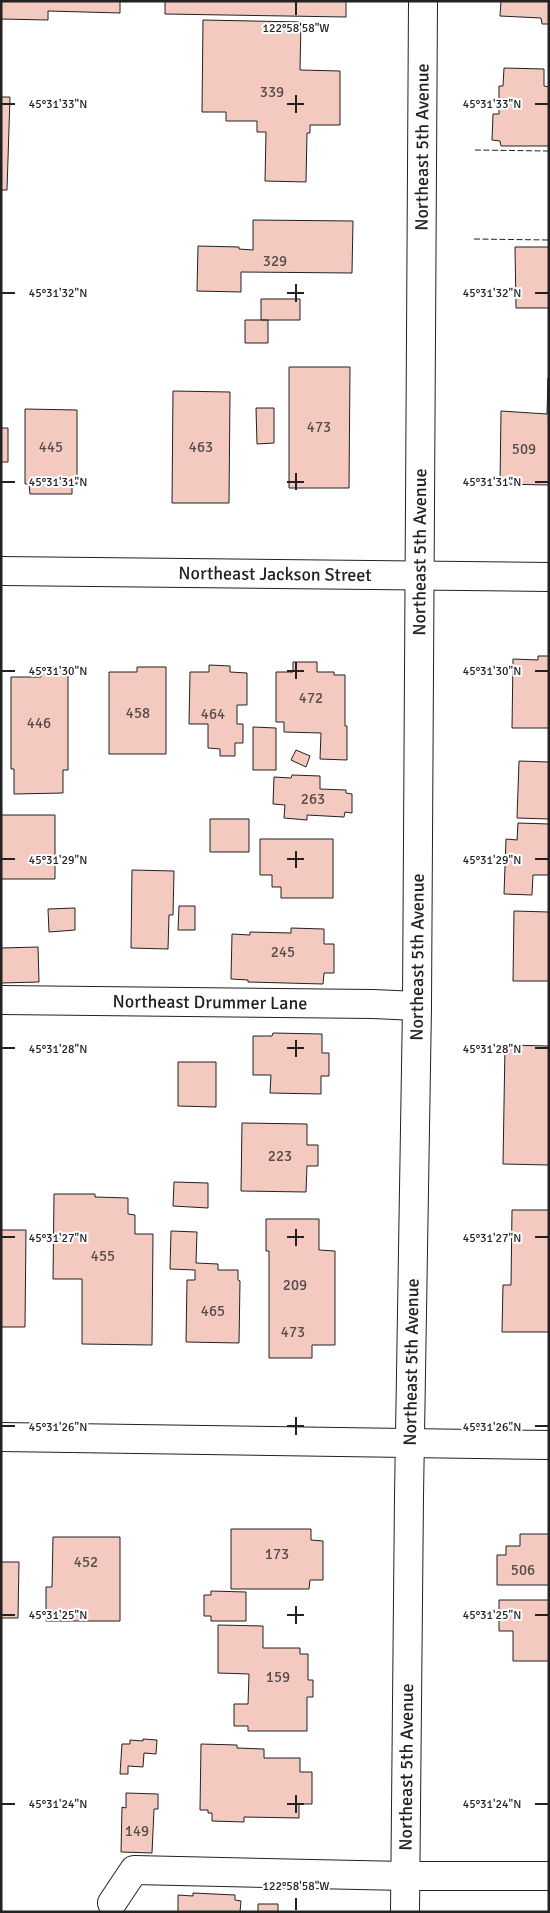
<svg xmlns="http://www.w3.org/2000/svg" width="550" height="1913" font-family="Signika,sans-serif">
<style>
.building{fill:#f3c9c0;stroke:#222}
.lines{fill:none;stroke-linecap:round;stroke-linejoin:round}
.minor-casing{stroke:#222;stroke-width:30}
.minor{stroke:#fff;stroke-width:28}
.fence{stroke:#222;stroke-width:1;stroke-dasharray:6 2.5;stroke-linecap:butt}
.ticks{fill:none;stroke:#222;stroke-width:2}
.labels{text-anchor:middle;stroke-width:4;stroke-linejoin:round;paint-order:stroke}
.number-label{font-size:15px;fill:#564c4a}
.street-label{font-size:18px;fill:#222;stroke:#fff}
.ticks-label{font-size:12px;text-anchor:middle;fill:#222;stroke:#fff;stroke-width:4;stroke-linejoin:round;paint-order:stroke}
</style>
<rect width="100%" height="100%" fill="#fff"/>
<path class="building" d="M1,1H120V13L48,11V20L1,19Z
M165,1H346V17L165,14Z
M501,1H549V24H542L541,18L500,16Z
M203,20L301,22L300,70L340,71V125H310V133H307L306,182L265,181L266,132H257V121H226V112H202Z
M504,68L544,69V86L549,87V146H501L500,141L492,140L493,114H499V86H503Z
M1,97H10L7,190H1Z
M253,220L353,221L352,273L241,272V292L197,291L198,246L239,247V249L253,250Z
M515,247H549V308H516Z
M261,299H300V320H261Z
M245,320H268V343H245Z
M289,367H350L349,488H289Z
M548,378L549,485L500,484L501,411L547,414Z
M173,391L230,392L229,503H172Z
M256,408H274V443L257,444Z
M25,409L77,410V484H72V494H30L29,484H25Z
M1,428H8V462H1Z
M538,656H549V728H512L513,659L538,660Z
M293,662H317V672H334V675H345V726H347V760L320,759L321,733L284,732V722H276V672H293Z
M209,665L230,666V672L247,673V705H237V724H243V743H235V756H220V749L208,748V724H189L190,672H209Z
M41,667H68V770H63V793L14,794V769H11V677H41Z
M137,667H166V754H109V672H137Z
M253,727L276,728V770H253Z
M296,750L310,756L306,767L291,760Z
M519,761L549,762V819L517,818Z
M292,775L320,776V789L346,790V793L352,794V813L345,812L344,817L307,815V820L284,818L285,805L273,804L274,777L291,778Z
M1,815H55V879H1Z
M210,819H249V852H210Z
M518,823L549,824V875H533L532,895L504,894L506,839L517,840Z
M260,839H333V898H281V887H272V875H260Z
M132,870L174,871L173,915H169L168,949L131,948Z
M179,906H195V930H178Z
M75,908V930L49,932L48,909Z
M514,911L549,912V981H513Z
M291,928L324,929V944H334V973H324L323,984L248,982V980L231,979L232,934L250,935V932L291,933Z
M38,947L39,982L1,983V948Z
M273,1033L322,1034V1053H329V1076H321V1094L270,1093L271,1075H253V1036H272Z
M505,1045L549,1046V1165L503,1164Z
M178,1062H216V1107L178,1106Z
M242,1123L307,1124V1145H318V1166H307L306,1192L241,1191Z
M174,1182L208,1183V1208L173,1206Z
M54,1194H95V1197L128,1198V1214L135,1215V1234H153L152,1345L82,1344V1279H53Z
M512,1210H549V1332H502L503,1285H511Z
M266,1219H319V1250L335,1251V1345H312V1358H269V1251H266Z
M1,1230H26L25,1327H1Z
M171,1231L197,1232L196,1263L218,1264V1270H238V1280L240,1281L239,1343L186,1342L187,1280H195V1270L170,1269Z
M231,1529H311V1540L323,1541V1580H310L309,1589H231Z
M520,1534H549V1585H497V1555H506V1546H520Z
M53,1537H120V1621H46V1587H52Z
M1,1562H19L18,1618H1Z
M211,1591L246,1592V1621H211V1616H204V1595H211Z
M499,1600H549V1661H513V1631H499Z
M218,1625L263,1626V1648H300V1654H308V1680H313V1697H307V1731H248V1726H234V1704H248L249,1674L218,1673Z
M143,1739L157,1740L156,1754L144,1753L143,1767L128,1766V1774H120L122,1744H130V1740L143,1741Z
M201,1744L237,1745V1748L264,1749V1758H300V1772H312V1804H299V1818L244,1817V1822L212,1821V1813H208V1810H200Z
M126,1793L158,1794V1809H154L152,1853L121,1852L122,1807L126,1808Z
M193,1893L235,1895V1900L241,1901L240,1912H178V1895L193,1896Z
M258,1904H278V1912H258Z"/>
<g class="lines">
<g class="minor-casing">
<g id="minor">
<path id="s1" d="M1,571L549,577"/>
<path id="s2" d="M1,1000L373,1004L417,1006"/>
<path d="M1,1437L549,1445"/>
<path d="M112,1903L134,1870L405,1876H549"/>
<path id="s3" d="M405,1912L409,1496L417,1006L423,1"/>
</g>
</g>
<use href="#minor" class="minor"/>
<path class="fence" d="M475,150L549,151
M474,239L549,240"/>
</g>
<path class="ticks" d="M296,2V15M296,95V113M2,104H15M287,104H304M535,104H548M296,284V302M2,293H15M287,293H304M535,293H548M296,473V490M2,482H15M287,482H304M535,482H548M296,662V679M2,671H15M287,671H304M535,671H548M296,851V868M2,859H15M287,859H304M535,859H548M296,1040V1057M2,1048H15M287,1048H304M535,1048H548M296,1229V1246M2,1237H15M287,1237H304M535,1237H548M296,1417V1435M2,1426H15M287,1426H304M535,1426H548M296,1606V1624M2,1615H15M287,1615H304M535,1615H548M296,1795V1813M2,1804H15M287,1804H304M535,1804H548M296,1898V1910"/>
<g class="labels">
<g class="number-label">
<text x="272" y="97">339</text>
<text x="275" y="266">329</text>
<text x="319" y="432">473</text>
<text x="51" y="452">445</text>
<text x="201" y="452">463</text>
<text x="524" y="454">509</text>
<text x="311" y="703">472</text>
<text x="138" y="718">458</text>
<text x="213" y="719">464</text>
<text x="39" y="728">446</text>
<text x="313" y="804">263</text>
<text x="283" y="957">245</text>
<text x="280" y="1161">223</text>
<text x="103" y="1261">455</text>
<text x="295" y="1290">209</text>
<text x="213" y="1316">465</text>
<text x="293" y="1337">473</text>
<text x="277" y="1559">173</text>
<text x="86" y="1567">452</text>
<text x="523" y="1575">506</text>
<text x="278" y="1682">159</text>
<text x="137" y="1836">149</text>
</g>
<g class="street-label">
<text dy="6" stroke="none"><textPath href="#s3" startOffset="1765">Northeast 5th Avenue</textPath></text>
<text dy="6" stroke="none"><textPath href="#s3" startOffset="1360">Northeast 5th Avenue</textPath></text>
<text dy="6" stroke="none"><textPath href="#s1" startOffset="274">Northeast Jackson Street</textPath></text>
<text dy="6" stroke="none"><textPath href="#s3" startOffset="955">Northeast 5th Avenue</textPath></text>
<text dy="6" stroke="none"><textPath href="#s2" startOffset="209">Northeast Drummer Lane</textPath></text>
<text dy="6" stroke="none"><textPath href="#s3" startOffset="550">Northeast 5th Avenue</textPath></text>
<text dy="6" stroke="none"><textPath href="#s3" startOffset="145">Northeast 5th Avenue</textPath></text>
</g>
</g>
<g class="ticks-label">
<text x="296" y="32">122°58'58"W</text>
<text x="58" y="108">45°31'33"N</text>
<text x="492" y="108">45°31'33"N</text>
<text x="58" y="297">45°31'32"N</text>
<text x="492" y="297">45°31'32"N</text>
<text x="58" y="486">45°31'31"N</text>
<text x="492" y="486">45°31'31"N</text>
<text x="58" y="675">45°31'30"N</text>
<text x="492" y="675">45°31'30"N</text>
<text x="58" y="864">45°31'29"N</text>
<text x="492" y="864">45°31'29"N</text>
<text x="58" y="1053">45°31'28"N</text>
<text x="492" y="1053">45°31'28"N</text>
<text x="58" y="1242">45°31'27"N</text>
<text x="492" y="1242">45°31'27"N</text>
<text x="58" y="1431">45°31'26"N</text>
<text x="492" y="1431">45°31'26"N</text>
<text x="58" y="1619">45°31'25"N</text>
<text x="492" y="1619">45°31'25"N</text>
<text x="58" y="1808">45°31'24"N</text>
<text x="492" y="1808">45°31'24"N</text>
<text x="296" y="1890">122°58'58"W</text>
</g>
<rect width="550" height="1913" fill="none" stroke="#222222" stroke-width="5"/>
</svg>
